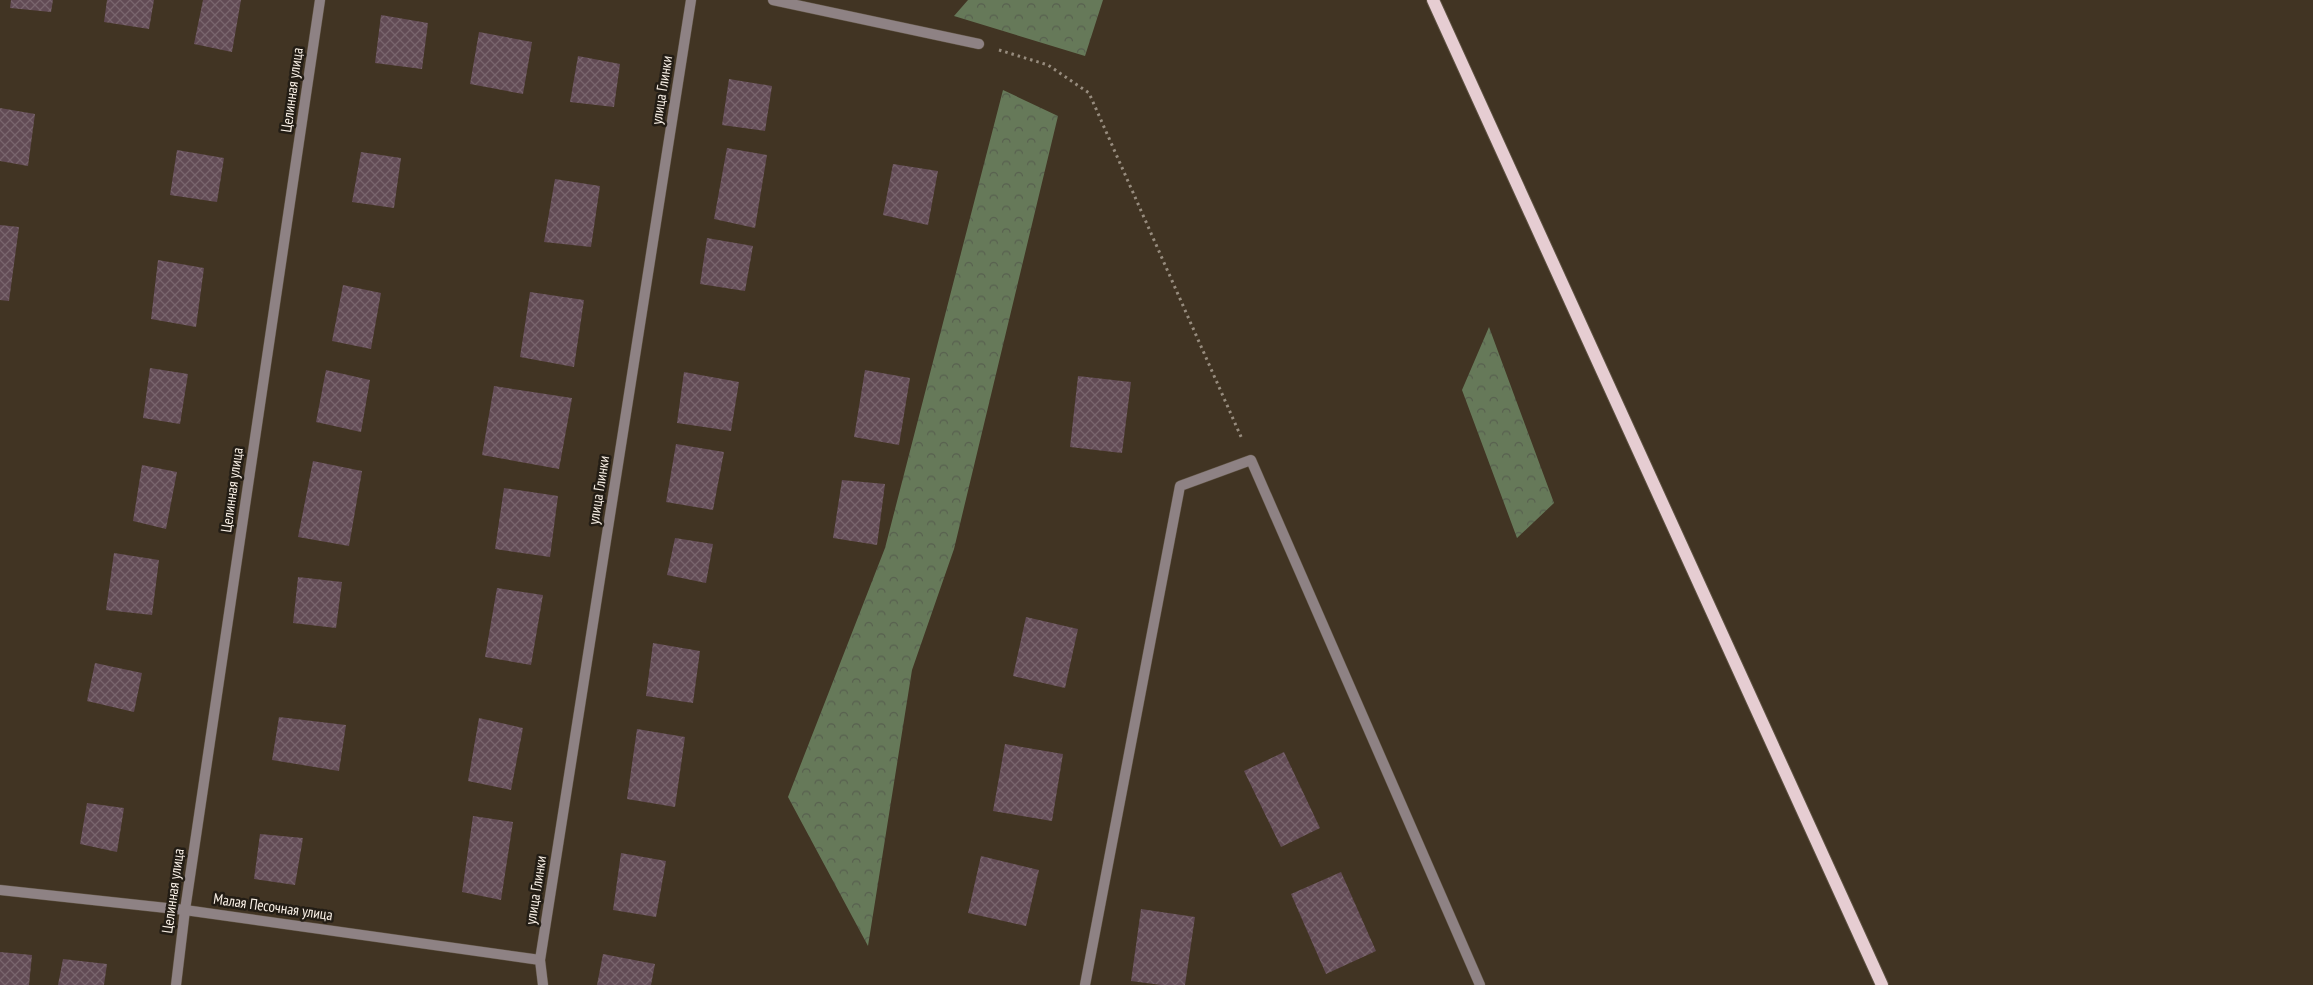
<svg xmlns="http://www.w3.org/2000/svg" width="2313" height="985" font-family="'PT Sans Narrow',sans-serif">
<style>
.forest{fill:url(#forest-crowns)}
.building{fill:url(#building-cross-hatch)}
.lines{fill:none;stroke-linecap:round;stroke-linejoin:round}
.street-casing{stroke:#5e5242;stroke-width:11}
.primary-casing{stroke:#5e5242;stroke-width:14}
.path{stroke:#978c7e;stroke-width:3;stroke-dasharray:2.5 4;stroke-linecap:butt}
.street{stroke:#8e8284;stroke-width:10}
.primary{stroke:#e6cdd2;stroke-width:12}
.labels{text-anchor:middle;stroke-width:5;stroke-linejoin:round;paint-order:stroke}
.street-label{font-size:15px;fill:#f9f0e6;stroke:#231d15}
</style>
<defs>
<pattern id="forest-crowns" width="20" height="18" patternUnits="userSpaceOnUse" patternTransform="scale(1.25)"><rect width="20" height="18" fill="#667959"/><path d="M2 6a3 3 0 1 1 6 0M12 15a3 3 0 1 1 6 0" fill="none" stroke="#58604f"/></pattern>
<pattern id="building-cross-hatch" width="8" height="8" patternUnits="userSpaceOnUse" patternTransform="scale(1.25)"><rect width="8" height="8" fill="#624b55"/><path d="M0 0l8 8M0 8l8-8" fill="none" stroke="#79656d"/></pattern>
</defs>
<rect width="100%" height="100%" fill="#413423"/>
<path class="forest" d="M968,0H1103L1085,56L954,16Z
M1003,90L1058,116L954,549L912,670L868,946L788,797L885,548Z
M1489,327L1554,503L1517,538L1462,390Z"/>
<path class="building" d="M11,0H53L51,12L10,8Z
M107,0H154L149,29L104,22Z
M203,0H241L232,52L194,44Z
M381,15L428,23L422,69L375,63Z
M479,32L532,42L523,94L470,84Z
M578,56L620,64L614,107L570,102Z
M729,79L772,86L765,131L722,125Z
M0,108L35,114L28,166L0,161Z
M727,148L767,155L755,228L714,219Z
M177,150L224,158L217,202L170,195Z
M361,152L401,158L394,208L352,202Z
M893,164L938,171L928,225L883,215Z
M555,179L600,186L591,247L544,242Z
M0,225L19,227L9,301L0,300Z
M707,238L753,246L745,291L700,284Z
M158,260L204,268L196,327L151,319Z
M343,285L381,293L371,349L332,341Z
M530,292L584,300L574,367L520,357Z
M150,368L188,374L180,424L143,418Z
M326,370L370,380L361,432L316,422Z
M865,370L910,378L899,445L854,437Z
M684,372L739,382L731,431L677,423Z
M1078,376L1131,382L1122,453L1070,447Z
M494,386L572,398L559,469L482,455Z
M676,444L724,452L713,510L666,502Z
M313,461L362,471L349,546L298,537Z
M142,465L177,472L166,529L133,521Z
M842,480L885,484L877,545L833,538Z
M504,488L558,496L550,557L495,549Z
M675,538L713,544L706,583L667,575Z
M114,553L159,560L152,615L106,610Z
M298,577L342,582L336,628L293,623Z
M497,588L543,595L531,665L485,657Z
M1026,617L1078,629L1065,688L1013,676Z
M653,643L700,651L693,703L646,696Z
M95,663L142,673L134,712L87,701Z
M279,717L346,725L339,771L272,760Z
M479,718L523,728L511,790L468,781Z
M637,729L685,737L675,807L627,799Z
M1005,744L1063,754L1052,821L993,811Z
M1284,752L1320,828L1281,847L1244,771Z
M87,803L124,808L117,852L80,844Z
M473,816L513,822L501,900L462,892Z
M260,834L303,838L295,885L254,879Z
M621,853L666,861L656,917L613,910Z
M981,856L1039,870L1026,926L968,913Z
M1341,872L1376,951L1326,974L1291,894Z
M1141,909L1195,917L1185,985H1161L1131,981Z
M0,952L32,955L29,985H0Z
M603,954L655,964L651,985H597Z
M63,959L107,964L104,985H58Z"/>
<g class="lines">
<g class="street-casing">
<path id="street" d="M773,0L979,44
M0,890L185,910L540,960
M176,985L185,910L320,0
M543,985L540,960L691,0
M1085,985L1180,486L1251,460L1480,985"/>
</g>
<g class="primary-casing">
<path id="primary" d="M1433,0L1882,985"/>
</g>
<path class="path" d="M999,50L1048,65L1089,93L1242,439"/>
<use href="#street" class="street"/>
<use href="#primary" class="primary"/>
</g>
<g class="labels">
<g class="street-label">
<text transform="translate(292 90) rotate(-82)" y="5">Целинная улица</text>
<text transform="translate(662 90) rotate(-81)" y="5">улица Глинки</text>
<text transform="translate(232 490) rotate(-82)" y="5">Целинная улица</text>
<text transform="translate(599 490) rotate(-81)" y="5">улица Глинки</text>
<text transform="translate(536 890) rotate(-81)" y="5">улица Глинки</text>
<text transform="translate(173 891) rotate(-82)" y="5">Целинная улица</text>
<text transform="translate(273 907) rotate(8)" y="5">Малая Песочная улица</text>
</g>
</g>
</svg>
